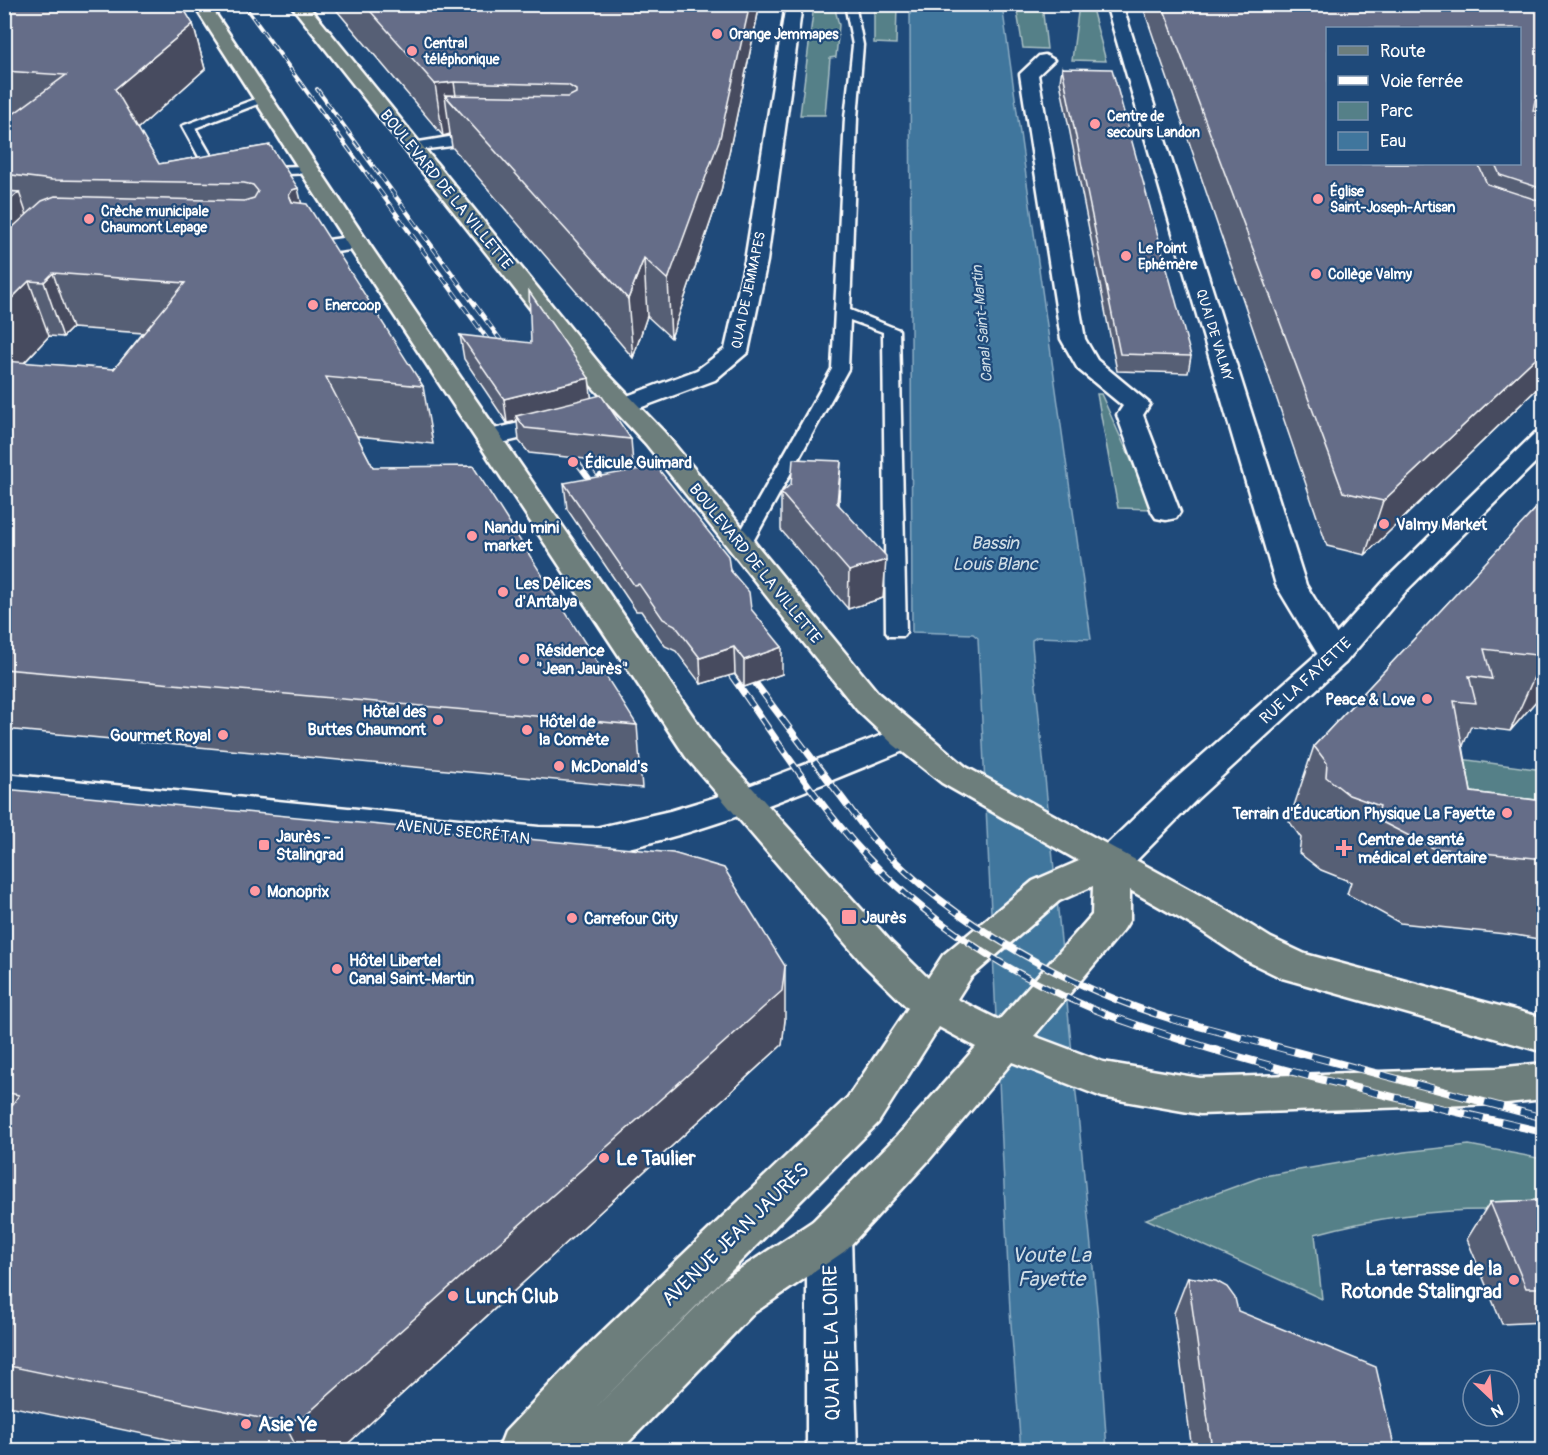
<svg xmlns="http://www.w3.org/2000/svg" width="1548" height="1455" font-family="Pangolin,sans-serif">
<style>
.green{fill:#558088;stroke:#aac0c4;stroke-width:1.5}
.water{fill:#40769d;stroke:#8cadc4;stroke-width:1.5}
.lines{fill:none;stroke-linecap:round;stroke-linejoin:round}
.lane-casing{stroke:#fff;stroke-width:5}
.street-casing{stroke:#fff;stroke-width:5}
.secondary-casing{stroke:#fff;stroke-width:5}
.primary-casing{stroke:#fff;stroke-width:5}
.lane{fill:#1f4a7a;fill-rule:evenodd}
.street{fill:#1f4a7a;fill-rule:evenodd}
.secondary{fill:#1f4a7a;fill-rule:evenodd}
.primary{fill:#6d7e7c;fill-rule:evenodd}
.rail-far4-casing{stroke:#fff;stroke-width:4}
.rail-far3-casing{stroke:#fff;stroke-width:4.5}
.rail-far2-casing{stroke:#fff;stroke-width:6}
.rail-far1-casing{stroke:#fff;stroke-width:7}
.rail-casing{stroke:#fff;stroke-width:8}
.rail-far4{stroke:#1f4a7a;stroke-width:2;stroke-dasharray:8;stroke-linecap:butt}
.rail-far3{stroke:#1f4a7a;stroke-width:3;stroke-dasharray:9;stroke-linecap:butt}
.rail-far2{stroke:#1f4a7a;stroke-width:4;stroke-dasharray:11;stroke-linecap:butt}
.rail-far1{stroke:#1f4a7a;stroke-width:4.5;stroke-dasharray:14;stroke-linecap:butt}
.rail{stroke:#1f4a7a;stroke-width:6;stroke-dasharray:18;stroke-linecap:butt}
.wall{fill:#575e75;stroke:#fff;stroke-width:1.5;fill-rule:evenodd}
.shaded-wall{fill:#474c5f;stroke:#fff;stroke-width:1.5}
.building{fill:#656d88;stroke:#fff;stroke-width:1.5}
.poi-dot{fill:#ff9aa2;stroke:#1f4a7a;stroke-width:2}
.labels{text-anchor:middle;stroke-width:4.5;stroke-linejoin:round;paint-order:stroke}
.far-poi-label{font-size:14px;font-weight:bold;fill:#fff;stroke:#1f4a7a;text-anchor:start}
.far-street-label{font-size:14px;fill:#fff;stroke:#1f4a7a}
.far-water-label{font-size:15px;font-style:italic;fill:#cfdde6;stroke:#1f4a7a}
.street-label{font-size:16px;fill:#fff;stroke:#1f4a7a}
.poi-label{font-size:16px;font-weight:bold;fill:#fff;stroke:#1f4a7a;text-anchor:start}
.water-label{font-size:18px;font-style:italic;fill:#cfdde6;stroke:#1f4a7a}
.near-poi-label{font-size:20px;font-weight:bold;fill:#fff;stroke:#1f4a7a;text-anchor:start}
.near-street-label{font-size:20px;fill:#fff;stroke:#1f4a7a}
.near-water-label{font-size:21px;font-style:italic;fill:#cfdde6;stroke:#1f4a7a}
</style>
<rect width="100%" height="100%" fill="#1f4a7a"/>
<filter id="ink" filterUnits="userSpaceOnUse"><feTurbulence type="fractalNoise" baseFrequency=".0167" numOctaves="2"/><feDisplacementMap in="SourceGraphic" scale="12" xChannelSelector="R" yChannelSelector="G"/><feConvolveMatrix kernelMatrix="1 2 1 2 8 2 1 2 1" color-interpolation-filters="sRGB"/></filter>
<g filter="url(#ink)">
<path class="green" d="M814,5H834L839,25L836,57L830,58L825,115H800Z
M874,5H897L896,44L874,43Z
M1016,5H1042L1047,49L1023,48Z
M1079,5H1091L1106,61L1072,60Z
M1097,394H1101L1153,509L1118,508Z
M1460,759L1543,770V865L1480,857Z
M1469,1145L1543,1159V1213C1467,1205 1389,1214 1315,1234L1322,1299L1146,1219L1264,1176L1404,1152Z"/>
<path class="water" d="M910,5H1002L1091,639L1037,637L1032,640V645L1098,1318L1107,1450H1021L1010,1311L978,638L973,634L912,632Z"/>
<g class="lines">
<g class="lane-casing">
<path id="lane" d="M845,4H855L863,45L857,118L850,310L899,330L906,632L903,636H889L886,632L883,332L850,320L848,369L751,545L742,550L733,545L832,369L845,118L853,45Z
M261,97L271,99L195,128L217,166L230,170L224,174L208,173L182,126Z
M461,135L479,136L485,140C482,143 424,149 413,151L407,147L413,143Z
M311,166L316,167V173L258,175L252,171L258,167Z"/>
</g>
<g class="street-casing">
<path id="street" d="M786,4H802L767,261L748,352L715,380L634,410L625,413L616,410L612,405L616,400L697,370L725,349L745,261Z
M1106,4H1122L1306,585L1350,656L1345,663L1334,666L1323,663L1276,585Z
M1045,55L1054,60L1038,75L1085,339L1097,360L1150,404L1143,415L1180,512L1176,518L1166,520L1156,518L1152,512L1117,415L1123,406L1078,369L1061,339L1020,74L1039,56Z
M357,236L365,238L368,243L365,248L314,255L306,253L303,248L306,243Z
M829,1215L845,1221L851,1236L857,1450H807V1236L813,1221Z"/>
</g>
<g class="secondary-casing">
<path id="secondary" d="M562,413L571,416L575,421L571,426L490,446L481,444L477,438L481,432Z
M1544,431V454L1406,591L1345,663L1196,800L1125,872L1112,875L1099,872L1094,862L1099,852L1172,782L1323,649L1386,579L1535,433Z
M906,726L918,729L923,737L918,745C814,787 710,834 598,854C580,857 558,853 539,853L4,798V774L539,827L596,828L670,811L733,792Z"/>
</g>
<g class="primary-casing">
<path id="primary" d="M193,4H209L371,247L710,741L891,942L928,978L943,955L1033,881L1079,861L942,783L894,745L857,710L646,444L588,382L290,4H307L606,372L664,432L879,694L966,767L1223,908L1271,938L1305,954L1544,1018V1052L1282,978L1245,960L1197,928L1130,890V919L1124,929L1034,1036L1103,1062L1200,1078L1497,1068L1544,1063V1099L1497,1104L1200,1114L1102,1097L1012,1062L928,1161L845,1251L754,1313L621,1450H560L563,1443L556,1450H498L505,1432L580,1353L848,1097L908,1008L863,964L686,757L349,247ZM1093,886L1092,915L999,1020L957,999L971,977L1059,901ZM939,1027L976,1047L898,1135L813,1221L722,1281L596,1407L878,1123Z"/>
</g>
<use href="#lane" class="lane"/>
<use href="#street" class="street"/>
<use href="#secondary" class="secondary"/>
<use href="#primary" class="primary"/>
<g class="rail-far4-casing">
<path id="rail-far4" d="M243,4L369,177
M317,89L381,177"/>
</g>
<g class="rail-far3-casing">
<path id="rail-far3" d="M368,175L496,351
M380,175L510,353"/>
</g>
<g class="rail-far2-casing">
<path id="rail-far2" d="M563,443L599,492
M579,447L611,491
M722,662L730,674
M746,671L748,674"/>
</g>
<g class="rail-far1-casing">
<path id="rail-far1" d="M729,672C774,735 815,802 868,858C937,930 1029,987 1124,1021
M747,672C776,711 806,750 835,789C849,806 862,827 877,843C953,924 1071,989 1177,1021"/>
</g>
<g class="rail-casing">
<path id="rail" d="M1119,1019C1258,1068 1401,1099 1544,1132
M1172,1019L1544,1118"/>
</g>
<use href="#rail-far4" class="rail-far4"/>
<use href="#rail-far3" class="rail-far3"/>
<use href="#rail-far2" class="rail-far2"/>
<use href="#rail-far1" class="rail-far1"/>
<use href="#rail" class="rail"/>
</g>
<path class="wall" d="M4,4L193,24L205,69L138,129L159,164L270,145L301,203L423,386L433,444L357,436L373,467L637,725L642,788L4,729V121L8,118H4ZM72,328L143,333L114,369L24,363L49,336L63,337Z
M332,4H760L721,191L671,338L647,316L633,358L452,147L450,134L443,136L333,6Z
M1142,4H1544V382L1365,555L1327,546ZM1520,28V164H1328Z
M1062,68L1191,356L1188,373L1117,371L1060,82Z
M460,335L589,378L591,398L631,439L633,464L529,453L519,441L517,421L507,423L464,359Z
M564,483L730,570L751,609L782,674L744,687L735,674L701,684L676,651L665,646L641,611H636L567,509Z
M781,493L839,499V505L883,598L848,609L781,530Z
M1544,500V692L1510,731L1471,726L1463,746L1471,792L1544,801V940L1515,935L1400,923L1347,894L1351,882L1321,870L1299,853L1301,838L1289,821L1314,746Z
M4,789L785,1020L782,1045L341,1450H220L4,1405Z
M1544,1200V1322L1502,1324L1467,1239L1490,1202Z
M1188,1277L1395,1450H1192L1174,1313Z"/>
<path class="shaded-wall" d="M750,4H760L721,191L671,338L668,280Z
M193,24L205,69L129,137L115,89Z
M454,82L458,110L445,95L450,134L443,136L435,84Z
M298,188L310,240L289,195L292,190Z
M19,192L37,245L4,275V205Z
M644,258L647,316L633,358L628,299Z
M53,273L72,328L63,337L44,282Z
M29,281L49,336L4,384V306Z
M1544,350V382L1365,555L1383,501Z
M589,378L592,403L516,416L517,421L507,423L504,399Z
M841,461L839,499L836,541L837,503Z
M886,560L883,598L848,609L849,571Z
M734,647L735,674L701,684L700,658Z
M782,647V674L744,687V660Z
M1544,656V692L1510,731L1543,657Z
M785,966V1020L782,1045L341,1450H298L284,1423Z"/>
<path class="building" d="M4,4H181L193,24L115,89L159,164L270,145L298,188L292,190L289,195L292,202L307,204L423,386L326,377L373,467L473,466L637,725L4,669V361L114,369L185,283L53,273L44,282L29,281L4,306V235L42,201L55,196L244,201L254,198L258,191L253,185L244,183L52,180L4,174V121L66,75L4,71Z
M364,4H750L720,138L668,280L644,258L628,299L445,95L568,97L576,93V90L568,85L454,82L435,84Z
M1162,4H1544V101L1535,100L1533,111L1544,112V188L1537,187L1500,175L1495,164H1520V28H1328V164H1478L1487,184L1534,199L1544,200V350L1383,501L1343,492Z
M1062,68L1112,69L1191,356L1120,354Z
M4,191L19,192L4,205Z
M529,291L589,378L504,399L460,335L531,343Z
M601,395L631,439L525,428L516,416Z
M793,459L841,461L837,503L886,556V560L849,571L781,493L791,484Z
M656,466L728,556L730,570L749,592L751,609L782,647L744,660L734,647L700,658L675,625L663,619L639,584L634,585L564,483Z
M1544,500V656L1484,649L1492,679L1469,676L1476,703L1454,701L1471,792L1544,801V859L1433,848L1376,819L1380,806L1349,795L1326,777L1327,763L1314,746Z
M4,789L673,853L724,868L785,966L782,991L305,1416L284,1423L4,1365V1117L19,1095L4,1092Z
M1544,1200V1288H1526L1490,1202Z
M1188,1277L1216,1281L1227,1287L1235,1298L1238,1311L1376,1367L1395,1450H1212Z"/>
</g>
<g class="poi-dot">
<circle cx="717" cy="34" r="6"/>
<circle cx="412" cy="51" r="6"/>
<circle cx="1095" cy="124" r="6"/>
<circle cx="1318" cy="199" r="6"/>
<circle cx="89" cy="219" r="6"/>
<circle cx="1126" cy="256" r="6"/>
<circle cx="1316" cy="274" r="6"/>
<circle cx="313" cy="305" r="6"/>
<circle cx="573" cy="462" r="6"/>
<circle cx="1384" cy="524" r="6"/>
<circle cx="472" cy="536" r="6"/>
<circle cx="503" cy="592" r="6"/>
<circle cx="524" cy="659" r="6"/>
<circle cx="1427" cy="699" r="6"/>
<circle cx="438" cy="720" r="6"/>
<circle cx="527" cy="730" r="6"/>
<circle cx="223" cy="735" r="6"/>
<circle cx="559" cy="766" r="6"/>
<circle cx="1507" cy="813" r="6"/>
<rect x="258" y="839" width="12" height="12" rx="3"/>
<path d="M1341 839h6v6h6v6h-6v6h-6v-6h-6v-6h6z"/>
<circle cx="255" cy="891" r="6"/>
<rect x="841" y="909" width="16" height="16" rx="3"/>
<circle cx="572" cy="918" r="6"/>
<circle cx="337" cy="969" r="6"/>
<circle cx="604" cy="1158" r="6"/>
<circle cx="1514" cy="1280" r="6"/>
<circle cx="453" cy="1296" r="6"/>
<circle cx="246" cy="1424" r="6"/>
</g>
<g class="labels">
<g class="far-poi-label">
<text x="729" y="39">Orange Jemmapes</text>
<text x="424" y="48">Central<tspan x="424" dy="16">téléphonique</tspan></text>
<text x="1107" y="121">Centre de<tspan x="1107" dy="16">secours Landon</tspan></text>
<text x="1330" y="196">Église<tspan x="1330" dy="16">Saint-Joseph-Artisan</tspan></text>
<text x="101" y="216">Crèche municipale<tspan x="101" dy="16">Chaumont Lepage</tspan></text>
<text x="1138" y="253">Le Point<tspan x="1138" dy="16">Ephémère</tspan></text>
<text x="1328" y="279">Collège Valmy</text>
<text x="325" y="310">Enercoop</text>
</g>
<g class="far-street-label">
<text transform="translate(748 290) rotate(-78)" y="5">QUAI DE JEMMAPES</text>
<text transform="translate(1215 335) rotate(73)" y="5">QUAI DE VALMY</text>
</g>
<g class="far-water-label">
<text transform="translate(982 324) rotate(-95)" y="5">Canal Saint-Martin</text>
</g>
<g class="street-label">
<text transform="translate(447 189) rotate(51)" y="6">BOULEVARD DE LA VILLETTE</text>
<text transform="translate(756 563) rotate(51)" y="6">BOULEVARD DE LA VILLETTE</text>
<text transform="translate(1305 680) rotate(-43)" y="6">RUE LA FAYETTE</text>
<text transform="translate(463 831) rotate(6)" y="6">AVENUE SECRÉTAN</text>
</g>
<g class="poi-label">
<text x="585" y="468">Édicule Guimard</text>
<text x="1396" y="530">Valmy Market</text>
<text x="484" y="533">Nandu mini<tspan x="484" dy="18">market</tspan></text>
<text x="515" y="589">Les Délices<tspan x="515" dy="18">d'Antalya</tspan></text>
<text x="536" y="656">Résidence<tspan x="536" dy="18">"Jean Jaurès"</tspan></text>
<text x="1415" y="705" text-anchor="end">Peace &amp; Love</text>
<text x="426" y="717" text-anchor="end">Hôtel des<tspan x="426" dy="18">Buttes Chaumont</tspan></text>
<text x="539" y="727">Hôtel de<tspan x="539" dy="18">la Comète</tspan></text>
<text x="211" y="741" text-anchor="end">Gourmet Royal</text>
<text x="571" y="772">McDonald's</text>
<text x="1495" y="819" text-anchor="end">Terrain d'Éducation Physique La Fayette</text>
<text x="276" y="842">Jaurès -<tspan x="276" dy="18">Stalingrad</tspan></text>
<text x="1358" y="845">Centre de santé<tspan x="1358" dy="18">médical et dentaire</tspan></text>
<text x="267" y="897">Monoprix</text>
<text x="862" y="923">Jaurès</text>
<text x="584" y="924">Carrefour City</text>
<text x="349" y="966">Hôtel Libertel<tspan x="349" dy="18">Canal Saint-Martin</tspan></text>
</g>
<g class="water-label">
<text x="995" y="549">Bassin<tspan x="995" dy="21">Louis Blanc</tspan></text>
</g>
<g class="near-poi-label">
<text x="616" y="1165">Le Taulier</text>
<text x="1502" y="1275" text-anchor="end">La terrasse de la<tspan x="1502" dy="23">Rotonde Stalingrad</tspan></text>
<text x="465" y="1303">Lunch Club</text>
<text x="258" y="1431">Asie Ye</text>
</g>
<g class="near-street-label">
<text transform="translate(735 1234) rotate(-44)" y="7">AVENUE JEAN JAURÈS</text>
<text transform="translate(831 1343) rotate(-91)" y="7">QUAI DE LA LOIRE</text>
</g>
<g class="near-water-label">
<text x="1051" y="1262">Voute La<tspan x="1051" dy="24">Fayette</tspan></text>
</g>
</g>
<rect width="1548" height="1455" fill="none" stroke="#1f4a7a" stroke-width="24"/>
<rect x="12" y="12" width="1524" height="1431" fill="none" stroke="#fff" stroke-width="2" filter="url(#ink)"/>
<rect x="1326" y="27" width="195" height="138" fill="#1f4a7a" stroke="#7992af" stroke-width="1.5"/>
<rect x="1338" y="46" width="30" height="9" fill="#6d7e7c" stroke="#7992af" stroke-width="1.5"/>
<text x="1380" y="57" font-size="18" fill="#ffffff">Route</text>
<rect x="1338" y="76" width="30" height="9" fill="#ffffff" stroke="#7992af" stroke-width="1.5"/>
<text x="1380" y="87" font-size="18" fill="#ffffff">Voie ferrée</text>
<rect x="1338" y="102" width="30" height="18" fill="#558088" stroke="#7992af" stroke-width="1.5"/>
<text x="1380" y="117" font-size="18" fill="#ffffff">Parc</text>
<rect x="1338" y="132" width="30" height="18" fill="#40769d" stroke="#7992af" stroke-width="1.5"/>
<text x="1380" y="147" font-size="18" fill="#ffffff">Eau</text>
<g transform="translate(1491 1398) rotate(154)"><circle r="28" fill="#1f4a7a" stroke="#7992af" stroke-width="1.5"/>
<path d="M0-4.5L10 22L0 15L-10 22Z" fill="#ff9aa2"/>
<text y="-9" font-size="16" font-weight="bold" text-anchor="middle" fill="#ffffff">N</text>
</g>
</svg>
